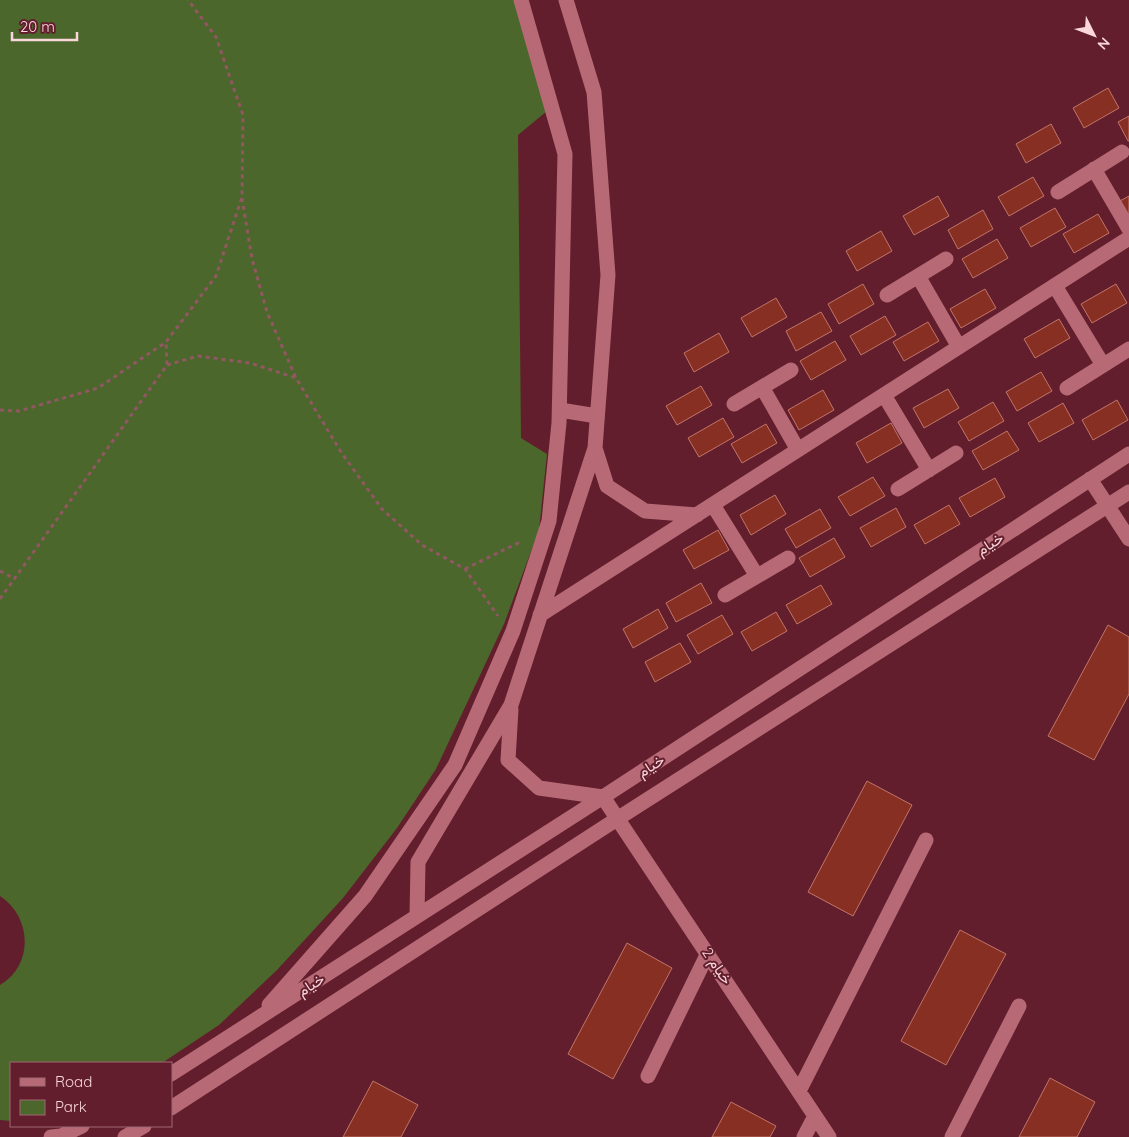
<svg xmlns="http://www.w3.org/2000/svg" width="1129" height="1137" font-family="Quicksand,Vazirmatn,sans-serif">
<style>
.green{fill:#4b672b}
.building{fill:#882f24;stroke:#c17568}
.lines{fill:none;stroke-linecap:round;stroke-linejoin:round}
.path{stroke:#915763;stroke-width:3;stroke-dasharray:4 4;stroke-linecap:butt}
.minor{stroke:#b76a76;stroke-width:15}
.labels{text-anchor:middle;stroke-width:4;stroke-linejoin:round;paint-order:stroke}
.street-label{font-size:15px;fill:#fad7db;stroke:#621e2d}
</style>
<rect width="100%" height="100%" fill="#621e2d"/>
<path class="green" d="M0,0H516L547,111L518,135L521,438L547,454L539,530L504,624L436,769L397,828L343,898L277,970L219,1025L162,1063H11V1121L0,1120V985C34,965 32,917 0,896Z"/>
<path class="building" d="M1108,88L1119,108L1084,128L1073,108Z
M1129,116V141H1128L1118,122Z
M1051,124L1061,143L1026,163L1016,144Z
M1033,177L1044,196L1009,216L998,197Z
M938,196L949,216L914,235L903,216Z
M1129,196V217L1120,201Z
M1055,208L1066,227L1031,247L1020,228Z
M983,210L993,229L958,249L948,230Z
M1098,214L1109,233L1074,253L1063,234Z
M881,231L892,251L857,271L846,251Z
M997,239L1008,258L973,278L962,259Z
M863,284L874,304L839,324L828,304Z
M1116,284L1127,303L1092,323L1081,304Z
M985,289L996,308L961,328L950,309Z
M776,298L787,317L752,337L741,318Z
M821,312L832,331L796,351L786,331Z
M885,316L896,335L861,355L850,336Z
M1059,319L1070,338L1035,358L1024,339Z
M928,322L939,341L904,361L893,342Z
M719,333L729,352L694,372L684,353Z
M835,341L846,360L811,380L800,361Z
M1041,372L1052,391L1017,411L1006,392Z
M701,386L712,405L677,425L666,406Z
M948,389L959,408L924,428L913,408Z
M823,390L834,410L799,430L788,410Z
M1117,400L1128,420L1093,440L1082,420Z
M993,402L1004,421L969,441L958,422Z
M1063,403L1074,423L1039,442L1028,423Z
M723,418L734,437L699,457L688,438Z
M891,423L902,443L867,463L856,443Z
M766,424L777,443L742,463L731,444Z
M1007,431L1019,450L983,470L972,451Z
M873,477L885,496L850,516L838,497Z
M995,478L1005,497L970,517L959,498Z
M775,495L786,514L751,535L740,515Z
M949,505L960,524L925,544L914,525Z
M896,508L906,527L871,547L860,528Z
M820,509L831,528L796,548L785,529Z
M718,530L729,550L694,569L683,550Z
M834,538L845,557L810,577L799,558Z
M701,583L712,603L676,622L666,603Z
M821,585L832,604L797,624L786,605Z
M658,609L668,628L633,648L623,629Z
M776,612L787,631L752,651L741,632Z
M722,615L733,634L698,654L687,635Z
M1108,625L1129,637V694L1094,760L1048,736Z
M680,643L691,662L655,682L645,662Z
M867,781L912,805L853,916L808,892Z
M960,930L1006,954L946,1065L901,1041Z
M627,943L672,968L613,1079L568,1054Z
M1050,1078L1095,1102L1077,1137H1019Z
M373,1081L418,1105L401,1137H343Z
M731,1102L776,1126L770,1137H712Z"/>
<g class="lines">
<path class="path" d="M242,198L252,259L267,312L296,378L341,452L382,509L422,545L465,569L498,616
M167,365L198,356L250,363L296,378
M0,410L19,411L98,388L166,342L216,276L242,197L243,115L216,37L188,0
M465,569L522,541
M0,571L15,579
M0,599L167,365L166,342"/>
<path class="minor" d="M1094,169L1129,229
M1058,192L1122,152
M918,276L959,347
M1055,286L1103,365
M887,295L946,259
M762,387L798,450
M1067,388L1129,349
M884,395L929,470
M734,404L791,370
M560,410L597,416
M595,448L607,486L645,511L697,515
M1090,479L1129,539
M898,489L956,453
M713,505L757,576
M725,595L788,558
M540,615L1129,238
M511,709L508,760L539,788L603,797L829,1137
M417,916L418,862L511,705L595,448L608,275L594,92L566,0
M269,1005L365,896L455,765L513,631L549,521L559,423L565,154L521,0
M171,1074L603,797L1129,454
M648,1076L708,953
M799,1091L926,840
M171,1108L617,819L1129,492
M51,1137L61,1136L82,1126
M125,1137L144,1126
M804,1137L815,1116
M952,1137L1019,1006"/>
</g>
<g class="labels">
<g class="street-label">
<text transform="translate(990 544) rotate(-33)" y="5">خیام</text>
<text transform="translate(651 766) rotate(-33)" y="5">خیام</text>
<text transform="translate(717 966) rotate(56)" y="5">خیام 2</text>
<text transform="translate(311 985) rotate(-33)" y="5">خیام</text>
</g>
</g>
<rect x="10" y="1062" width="162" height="65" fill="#621e2d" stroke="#9f6873"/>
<rect x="20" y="1078" width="25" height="8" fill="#b76a76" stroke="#9f6873"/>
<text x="55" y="1087" font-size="15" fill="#fad7db">Road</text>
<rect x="20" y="1100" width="25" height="15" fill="#4b672b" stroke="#9f6873"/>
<text x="55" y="1112" font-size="15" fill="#fad7db">Park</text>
<g transform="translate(1094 35) rotate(132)" stroke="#621e2d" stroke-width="4" paint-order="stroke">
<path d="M0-4L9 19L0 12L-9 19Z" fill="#fad7db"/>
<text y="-8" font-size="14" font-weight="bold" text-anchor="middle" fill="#fad7db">N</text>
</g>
<path d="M12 32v8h65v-8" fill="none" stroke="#fad7db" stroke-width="2.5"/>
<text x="20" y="32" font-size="15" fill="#fad7db" stroke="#621e2d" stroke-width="4" paint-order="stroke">20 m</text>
</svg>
